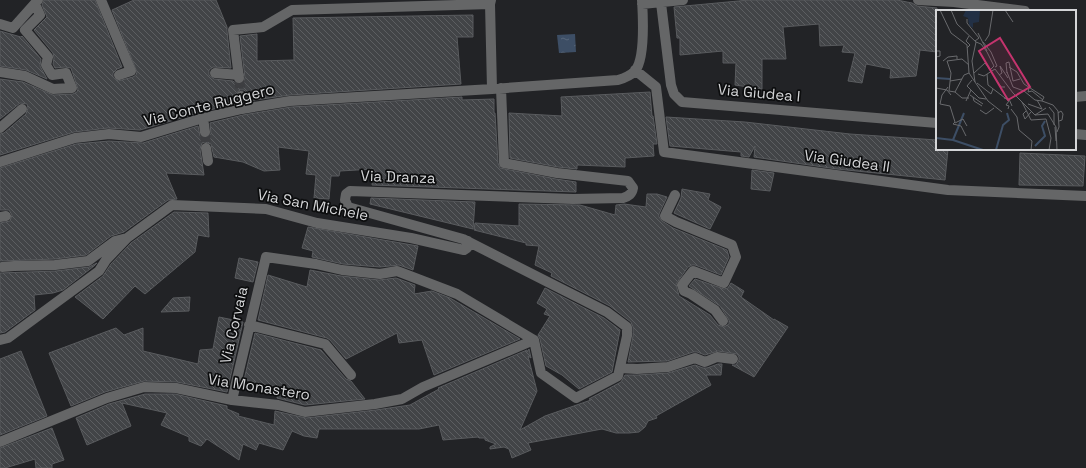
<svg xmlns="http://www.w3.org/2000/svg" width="1086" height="468" font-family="'Space Grotesk',sans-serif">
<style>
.water{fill:url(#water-ripples)}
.building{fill:url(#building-back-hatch);stroke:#595b5e}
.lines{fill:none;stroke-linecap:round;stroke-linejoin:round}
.minor-tunnel{stroke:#3d3e41;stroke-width:10;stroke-dasharray:10 5;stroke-linecap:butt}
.minor{stroke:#656667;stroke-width:10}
.labels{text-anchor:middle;stroke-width:3.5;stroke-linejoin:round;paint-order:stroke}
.street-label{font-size:15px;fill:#d4d5d7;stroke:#0c0d0e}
.inset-river{fill:none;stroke:#3d4e65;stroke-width:2}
.inset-road{fill:none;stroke:#696a6d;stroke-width:1}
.view{fill:#c5346e;fill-opacity:0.15;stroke:#c5346e;stroke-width:2}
.inset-edge{fill:none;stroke:#d4d5d7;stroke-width:2}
</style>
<defs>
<pattern id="water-ripples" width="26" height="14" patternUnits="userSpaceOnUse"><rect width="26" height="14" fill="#3d4e65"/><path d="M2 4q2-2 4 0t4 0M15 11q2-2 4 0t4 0" fill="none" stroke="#58677a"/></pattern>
<pattern id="building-back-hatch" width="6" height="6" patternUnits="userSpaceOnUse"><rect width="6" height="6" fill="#424447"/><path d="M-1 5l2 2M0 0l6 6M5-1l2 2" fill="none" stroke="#5c5e61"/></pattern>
</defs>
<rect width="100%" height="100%" fill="#222326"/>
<path class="water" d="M575,34L576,52L559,53L557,35Z"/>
<path class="building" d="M44,0H95L122,67L117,69L113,73V77L118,81L133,77L136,75L137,72L112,10L134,0H216L227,27V31L231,68L213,67L209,70V75L214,79L233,81L236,84H239L243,83L245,78L240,36L257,34V61L294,60L293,18L473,15V37H457L461,84L290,95L248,101L247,93L244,90H240L235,94V104L201,112L140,130L108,128L74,132L0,155V134L4,133L26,114L28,108L27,104L20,103L0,119V79L23,82L53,95L73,94L77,92L78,89L71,68L65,67L55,68L53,64L54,58L53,53L34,30L47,17L42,5Z
M749,0H897L912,3L917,6L937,8V52L920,50L916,76L890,78L891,69L866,64L862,83L848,81L855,53L842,52L844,45L820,46L819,24L783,27L786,59H762V89L735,85L736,63H723V51L680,55V38H677L674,7Z
M0,31L21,37L22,36L41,59L40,66L47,79L26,70L0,66Z
M650,92L652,116H653L657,144H653L654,156L625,158V167L577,165V169L558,167L510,158L509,113L562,116L561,97Z
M462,97V100L494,99V113H495L498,163L500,168L556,179L576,182V192L372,185L374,169L340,171L339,176H331L329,199L314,198L316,175L306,174L309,151L278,147L280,170L264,171L243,162L214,157L211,144L205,142L202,143L200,149L204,175L166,173L177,199L168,200L124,232L111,236L86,255L55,259L0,261V223L10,221L12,215L9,210H0V168L76,144L109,141L143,143L198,126L200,136L203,138H206L211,134L210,123L243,115L291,107Z
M666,117L745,122L850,134L937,140V149H948L945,180L837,169L754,157L755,146L749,157L741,156V152L670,146Z
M1020,153L1085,156L1083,186L1019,185Z
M752,170L774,173L770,191L751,189Z
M682,189L710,194L708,200L721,207L710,229L674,213L681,198Z
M647,194H657L667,197L659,214V217L662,221L673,228L727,250L729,257L721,275L695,265H692L688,267L676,284L679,296L710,315L718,325L724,327L729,324V320L720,306L689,286L695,279L724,289L728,288L731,283L744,291L741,297L774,320V319L788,327L754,377L732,365H736L739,360V357L737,354L718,351L705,355L697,352H693L667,361L628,362L633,336V327L631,322L610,306L551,276L552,273L535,265L539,246L526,245V243L474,230L475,223L519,226V204L580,205L615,215L616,205L624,204L646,207Z
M371,198L475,202L473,229L370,204Z
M174,212L208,213L209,237L198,235L195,252L145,294L135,286L103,319L75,297L103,276L111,264L131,243Z
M308,227L418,246L413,270L399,265L380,267L343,264L312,257L313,251L302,248Z
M239,258L258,262L253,282L235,278Z
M97,263L94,266L63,290L53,293L34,295L35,310L5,332L0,333V273L56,271L89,267Z
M310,270L341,276L379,280L396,278L415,285L414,294L432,291L450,298L520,339L434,375L422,340L399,343L397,333L346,359L330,340L327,338L258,320L268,275L307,287Z
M545,288L604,318L620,330L612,372L579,389L562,375L546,366L540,339L538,335L550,316L544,314L547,309L537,303Z
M190,297L189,311L161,312L173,298Z
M219,317L243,322L227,392L177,382L144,381L105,392L71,406L49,353L116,328L124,335L143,328V351L198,364L200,350L213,349Z
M255,333L321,350L346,379L351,381L365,399L305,405L277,398L278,387L244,380Z
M529,349L531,358L528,356L537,391L520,430L545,416L591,400L589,399L621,382L625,375H637L668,373L695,365L703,368H707L718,364H722L721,375H706L711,385L656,416L657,418L648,421L645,427L639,432L629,433H616L602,429L528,443L531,450L512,458L509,449L504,447L490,449V447L496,444L485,440V438H479L478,437L443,440L439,425L419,429H319L317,438L304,436L292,431L283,450L259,443L256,450L243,444L239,460L207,439L201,446L189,441V437L161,425L167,413L122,403L131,426L87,445L76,418L109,404L145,394H175L227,406V409L239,414L238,416L274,425L275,411L306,418L376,410L410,405L439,389L438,388L527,350V352Z
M21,351L47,416L0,435V359Z
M52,428L64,460L52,464V468H36L35,459L5,468H0V448Z"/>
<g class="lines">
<path class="minor-tunnel" d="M239,78L241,96
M205,132L206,148"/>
<path class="minor" d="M101,0L131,71L119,75
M491,0L490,4L492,89
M918,0L954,2L1025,11
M661,3L671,85L674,94L682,102L937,123
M642,4L683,0
M0,24L13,28L38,0
M635,70L656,87L664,152L948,190L1086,196
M0,72L25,76L53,89L72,88L66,73L52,75L46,65L48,57L25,30L40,15L35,4
M215,73L239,75
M239,78L233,30L263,27L292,10L490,4
M501,88L504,163L557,173L628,181L633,188C632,194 629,196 623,198L573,199L350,191L346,194L345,200L348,207L463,239L607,312L627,327V336L618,376L576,398L541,373L534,340
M241,96L242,109
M1075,97L1086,96
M203,118L205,132
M0,128L22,109
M1075,134L1086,135
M206,148L208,161
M0,162L75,138L109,134L141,137L203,118L242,109L290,101L492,89L618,80C625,78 630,76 635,71C645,59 643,16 642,0
M675,195L665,216L676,222L732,245L736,257L724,283L693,271L682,285L684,291L691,294L715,310L723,321
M0,217L6,216
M2,267L14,266L55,265L88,261L115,241L127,238
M249,325L325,344L351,375
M0,340L8,338L99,271L106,260L127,238L172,205L266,209L317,223L411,238L464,250L467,248L468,241
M620,368L637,369L668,367L695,358L705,362L717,357L733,359
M232,400L266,257L316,264L342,270L380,274L397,271L457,294L534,340
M0,442L107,398L144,387L176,388L232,400L278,405L305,412L375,404L402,399L423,387L534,340"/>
</g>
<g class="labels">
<g class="street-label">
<text transform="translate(759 93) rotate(5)" y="5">Via Giudea I</text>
<text transform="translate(209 105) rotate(-14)" y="5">Via Conte Ruggero</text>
<text transform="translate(847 161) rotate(8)" y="5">Via Giudea II</text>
<text transform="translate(398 177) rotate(2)" y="5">Via Dranza</text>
<text transform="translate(313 205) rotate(11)" y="5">Via San Michele</text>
<text transform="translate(234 325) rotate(-77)" y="5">Via Corvaia</text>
<text transform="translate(259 387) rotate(9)" y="5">Via Monastero</text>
</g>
</g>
<g transform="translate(936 10)">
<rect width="140" height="140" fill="#222326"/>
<path d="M30,0H44L43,12L37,13V18L33,15L32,8L27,6Z" fill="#223045"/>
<path class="inset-river" d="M0,68L14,69M0,128L17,130L47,140M17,130L28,103M99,136L109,126L106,116L109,111M60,140L67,115L73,110L71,103"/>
<path class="inset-road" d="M4,0L15,23L31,35L33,63L39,72M15,0L21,14L40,32L36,51L39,72L52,91L66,102M69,0L77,12M31,9V13L43,28L39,31M42,23L51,41M49,31L53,25L57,0M40,32L45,34L51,42L58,56L55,59M47,32L55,42L61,56L59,57M31,38L34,35L30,31L33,26M0,41H4V46L0,47M7,51L12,47L21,46V49M33,55L26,49L11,51L15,63L13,81L19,82L28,65L33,63M71,62L77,77L88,81L99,90L106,91L108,87L88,74L81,62L73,57M38,63L49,53L55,61M71,63L70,53L73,52L77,71L84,69M42,64L48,66L59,59L77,83L99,105L112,104L120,117L121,140M51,64L52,75L73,91L70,95L73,96L72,99M63,65L66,63L64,56L72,68M59,68L65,77H69M36,70L31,76L43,88L50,89M14,71L26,69M41,73L55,84L57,79M12,77L6,85L4,94L14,96L19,112L17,114L25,116L30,126M0,78L11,80L15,85M93,78L92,82L96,81L107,90M19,82L26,88H33M34,85L47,94M37,87L38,91L46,96M68,88L73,89L76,96M30,91L35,80M106,91L117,95L122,101L123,117L121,122M86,92L95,110L110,109L115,128L113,140M92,94L106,99L101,90M113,97L118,103V115M75,99L81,107L83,120L96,131L95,140M44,100L50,104L58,98M90,101L87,104L89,109L95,102M122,103L125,101L127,104L126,110L123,111M99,105L110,98M19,113L27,109L31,116M119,117L120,131"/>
<path class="view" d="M64,28L94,77L72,90L43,41Z"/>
<rect width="140" height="140" class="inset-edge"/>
</g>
</svg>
